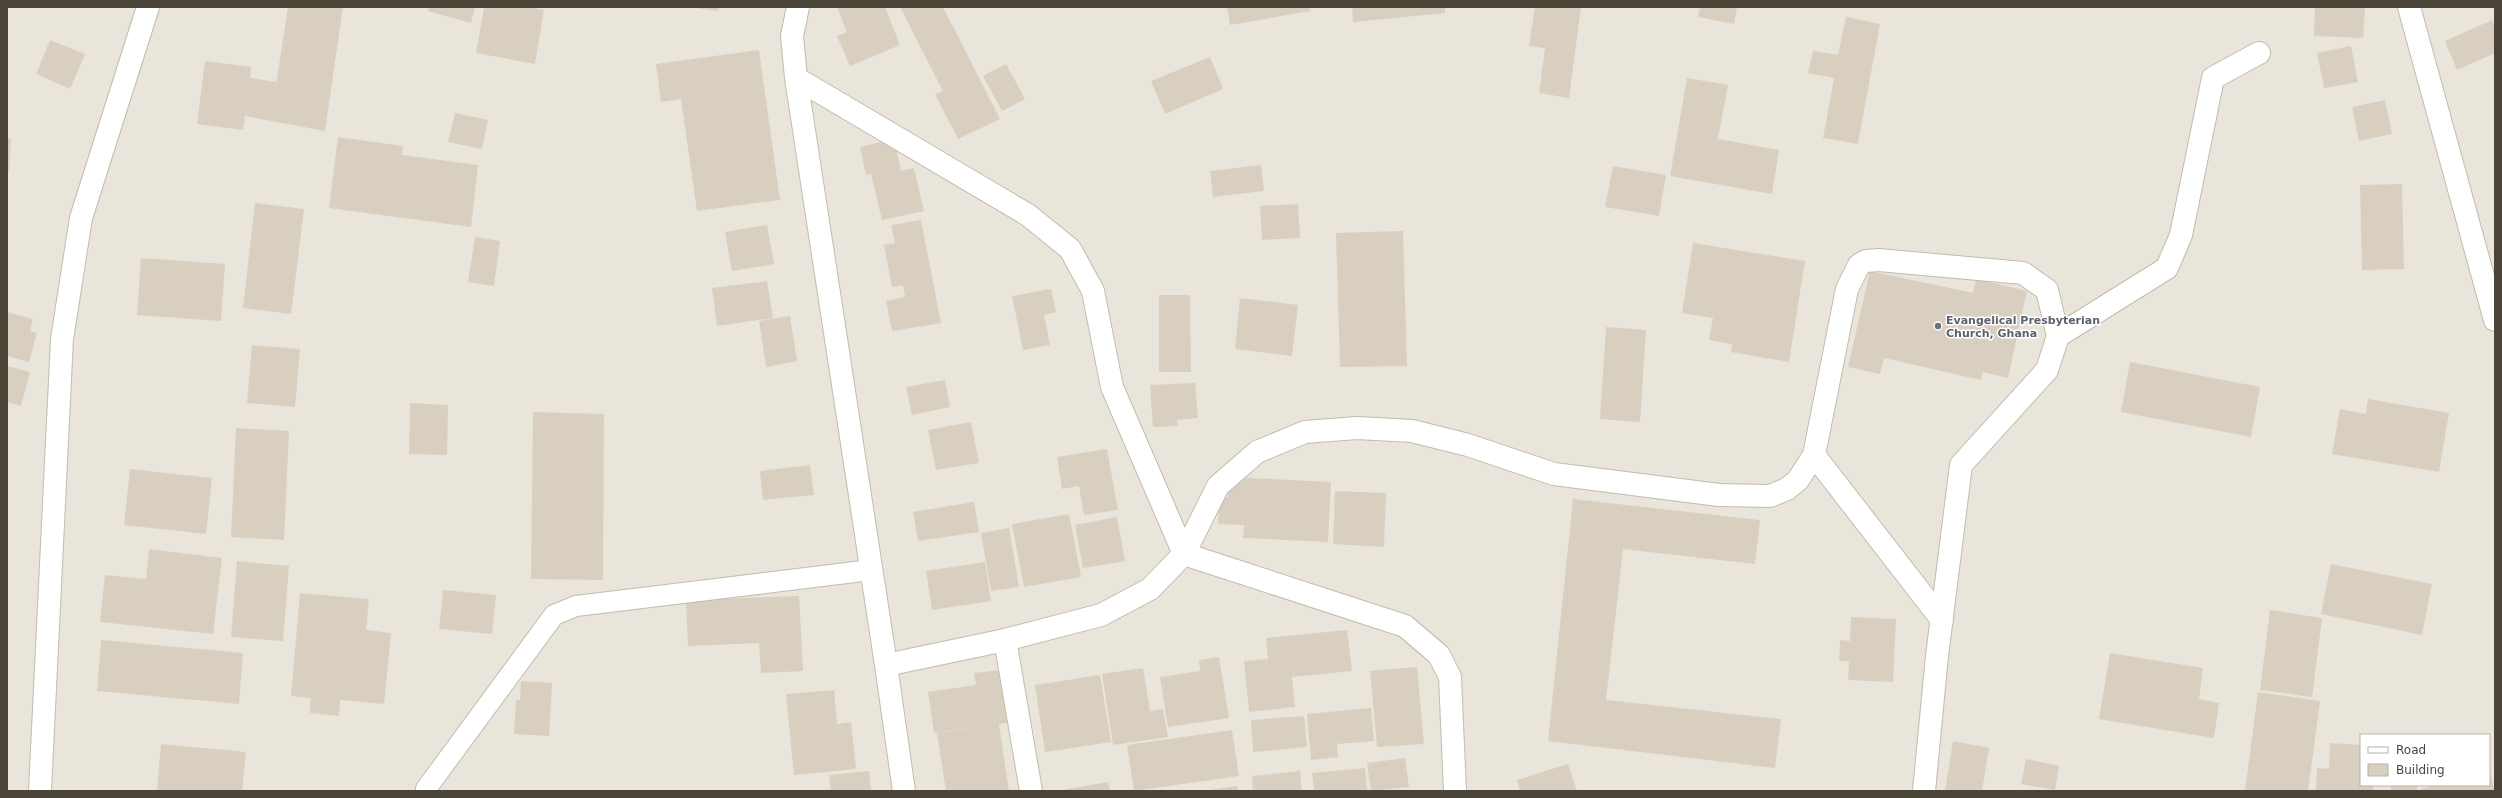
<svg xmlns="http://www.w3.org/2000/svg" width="2502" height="798" font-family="'DejaVu Sans',sans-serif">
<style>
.residential{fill:#eae5da;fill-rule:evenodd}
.building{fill:#d8cfc1}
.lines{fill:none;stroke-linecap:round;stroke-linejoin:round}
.lane-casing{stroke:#c2bbae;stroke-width:22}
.street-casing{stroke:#c2bbae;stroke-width:24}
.lane{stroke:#fff;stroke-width:20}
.street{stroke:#fff;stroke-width:22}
.worship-dot{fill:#6b7280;stroke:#fff;stroke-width:1.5}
.labels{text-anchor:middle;stroke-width:3;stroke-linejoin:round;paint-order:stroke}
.worship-label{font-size:11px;font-weight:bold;fill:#5b616d;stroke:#fff;text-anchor:start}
</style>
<rect width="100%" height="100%" fill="#f6f3ec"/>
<path class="residential" d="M7,7H2495V791H7ZM2361,735H2489V785H2361Z"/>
<path class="building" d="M288,7H343L325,131L245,116L243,130L197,124L205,61L251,67L250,78L276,82L274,98Z
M429,7H475L471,23L428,11Z
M484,7H527L544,10L535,64L476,53Z
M689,7H718V11Z
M837,7H885L900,45L850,66L837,36L847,32Z
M900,7H943L1000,119L958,139L935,94L943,91Z
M1227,7H1309L1310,11L1230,25Z
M1352,7H1445V13L1353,22Z
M1535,7H1581L1569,98L1539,93L1545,48L1529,46Z
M1700,7H1737L1734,24L1698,17Z
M2315,7H2365L2363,38L2314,36Z
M1846,17L1880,24L1858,144L1823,138L1834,78L1808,73L1813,51L1838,55Z
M2492,20L2495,27V53L2457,70L2445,41Z
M50,40L85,54L70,89L36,74Z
M2351,46L2358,82L2324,88L2317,53Z
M759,50L780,200L697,211L681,99L661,102L656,64Z
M1210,57L1223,89L1165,114L1151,81Z
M1006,64L1025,99L1002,111L983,76Z
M1687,78L1728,85L1718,139L1779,150L1772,194L1670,176Z
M2385,100L2392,134L2359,141L2352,107Z
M455,113L488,120L482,149L448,142Z
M338,137L403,146L402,155L478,165L471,227L329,208Z
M7,139H11L9,171H7Z
M894,139L901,171L914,168L924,211L882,220L871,174L866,175L860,147Z
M1261,165L1264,191L1213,197L1210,171Z
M1613,166L1666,175L1659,216L1605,207Z
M2402,184L2404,269L2362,270L2360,185Z
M255,203L304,209L291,314L243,308Z
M1298,204L1300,238L1262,240L1260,206Z
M921,220L941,323L892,331L886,301L905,297L903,285L892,287L884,245L895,243L891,225Z
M767,225L774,264L732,271L725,232Z
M1403,231L1407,366L1340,367L1336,233Z
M475,237L500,241L494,286L468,282Z
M1693,243L1805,261L1789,362L1731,352L1732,344L1709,340L1713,318L1682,313Z
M141,258L225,264L221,321L137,315Z
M1870,271L1973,293L1976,279L2027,291L2008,378L1983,372L1981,380L1884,358L1880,374L1848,367Z
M767,281L773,318L717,326L712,288Z
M1051,289L1056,312L1044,315L1050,345L1023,350L1012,296Z
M1159,295H1190L1191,372H1159Z
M1240,298L1298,305L1292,356L1235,349Z
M7,312L33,319L30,331L37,333L29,362L7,356Z
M790,316L797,361L766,367L759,321Z
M1606,327L1646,330L1640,422L1600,419Z
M252,345L300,349L295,407L247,403Z
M2130,362L2260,387L2251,437L2121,412Z
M7,366L30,372L21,406L7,402Z
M945,380L950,407L912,415L906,387Z
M1195,383L1198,418L1177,420L1178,426L1153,427L1150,385Z
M2368,399L2449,413L2439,472L2332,454L2340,409L2366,414Z
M410,403L448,405L447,455L409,454Z
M533,412L604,414L603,580L531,579Z
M971,422L979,463L936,470L928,430Z
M236,428L289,431L284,540L231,537Z
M1107,449L1118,510L1084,515L1079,486L1062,489L1057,457Z
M810,465L814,495L763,500L760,471Z
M130,469L212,478L206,534L124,525Z
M1229,477L1331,482L1328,542L1243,538L1244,525L1218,524L1219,497H1228Z
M1335,491L1386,493L1384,547L1333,544Z
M1573,499L1760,520L1755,564L1623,549L1606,700L1781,719L1775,768L1548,741Z
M974,502L979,532L918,541L913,512Z
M1069,514L1081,577L1024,587L1012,524Z
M1117,517L1125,561L1083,568L1075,525Z
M1009,528L1019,587L991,591L981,533Z
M149,549L222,558L213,634L100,622L105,575L146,579Z
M237,561L289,566L283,641L231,637Z
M985,562L991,601L932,610L926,571Z
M2331,564L2432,584L2422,635L2321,614Z
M443,590L496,595L492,634L439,629Z
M300,593L369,599L366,630L391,633L384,704L340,700L339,716L310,713L311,698L291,696Z
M799,596L803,671L761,673L759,643L688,646L686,600Z
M2270,610L2322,618L2312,697L2260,690Z
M1851,617L1896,619L1893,682L1848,680L1849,661H1839L1840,640L1850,641Z
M1347,630L1352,671L1292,677L1295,707L1249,712L1244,661L1268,659L1266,638Z
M101,640L243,653L239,704L97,691Z
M2110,653L2203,668L2199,699L2219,703L2214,738L2099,719Z
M1219,657L1229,718L1168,727L1160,677L1200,671L1199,660Z
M1417,667L1424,744L1377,747L1370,671Z
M1143,668L1150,711L1163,709L1168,737L1113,745L1102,674Z
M1000,670L1007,723L999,724L1009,791H946L937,733L981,726L934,733L928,692L976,685L974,673Z
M1100,675L1111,742L1045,752L1035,685Z
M521,681L552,683L549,736L514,734L516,699L520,700Z
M834,690L837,724L851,722L856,769L794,775L786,694Z
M2258,692L2320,701L2308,791H2245Z
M1371,708L1374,741L1337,744L1338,757L1311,760L1307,714Z
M1304,716L1307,747L1253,752L1251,720Z
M1232,730L1239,776L1134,791L1127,745Z
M1953,741L1989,748L1982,791H1945Z
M2330,743L2361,745V785H2373V791H2316L2317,768L2329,769Z
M161,744L246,752L242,791H157Z
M1405,758L1409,787L1371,791L1367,763Z
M2026,759L2059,766L2055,790L2021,784Z
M1568,764L1577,791H1520L1517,780Z
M1365,768L1367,791H1314L1312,773Z
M2489,768L2495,791H2422L2421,789L2436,785H2489Z
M869,771L871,791H831L829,775Z
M1300,771L1302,791H1253L1252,776Z
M1108,782L1110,791H1062V790Z
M2391,785H2417V791H2391Z
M1237,786L1238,791H1209V790Z"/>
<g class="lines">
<g class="lane-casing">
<path id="lane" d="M426,789L554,615L576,606L871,570"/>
</g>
<g class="street-casing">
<path id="street" d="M798,7L792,36L796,78L886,665L904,791
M2409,7L2495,320
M796,78L1028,215L1070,249L1093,291L1112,387L1184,554L1405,626L1439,655L1450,677L1455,791
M2058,336L2167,268L2181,235L2213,78L2259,53
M1814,455L1942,620
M1005,640L1031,791
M886,665L1005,640L1101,615L1150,589L1184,554L1218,486L1257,452L1305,432L1357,428L1412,431L1468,445L1554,474L1719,495L1770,496L1787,489L1798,480L1814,455L1847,289L1859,265L1866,261L1879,260L2023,273L2047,290L2058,336L2047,370L1961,465L1937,656L1924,791
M40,791L62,339L81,218L148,7"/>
</g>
<use href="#lane" class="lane"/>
<use href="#street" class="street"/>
</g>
<circle class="worship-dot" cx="1938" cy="326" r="4"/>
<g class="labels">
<g class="worship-label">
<text x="1946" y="324">Evangelical Presbyterian<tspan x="1946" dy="13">Church, Ghana</tspan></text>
</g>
</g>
<rect width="2502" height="798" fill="none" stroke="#4b4439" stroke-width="16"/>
<rect x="2360" y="734" width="130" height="52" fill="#ffffff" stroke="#b7b4b0"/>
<rect x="2368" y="747" width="20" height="6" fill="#ffffff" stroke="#b7b4b0"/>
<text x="2396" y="754" font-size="12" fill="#4b4439">Road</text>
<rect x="2368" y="764" width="20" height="12" fill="#d8cfc1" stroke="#b7b4b0"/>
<text x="2396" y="774" font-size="12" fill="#4b4439">Building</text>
</svg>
